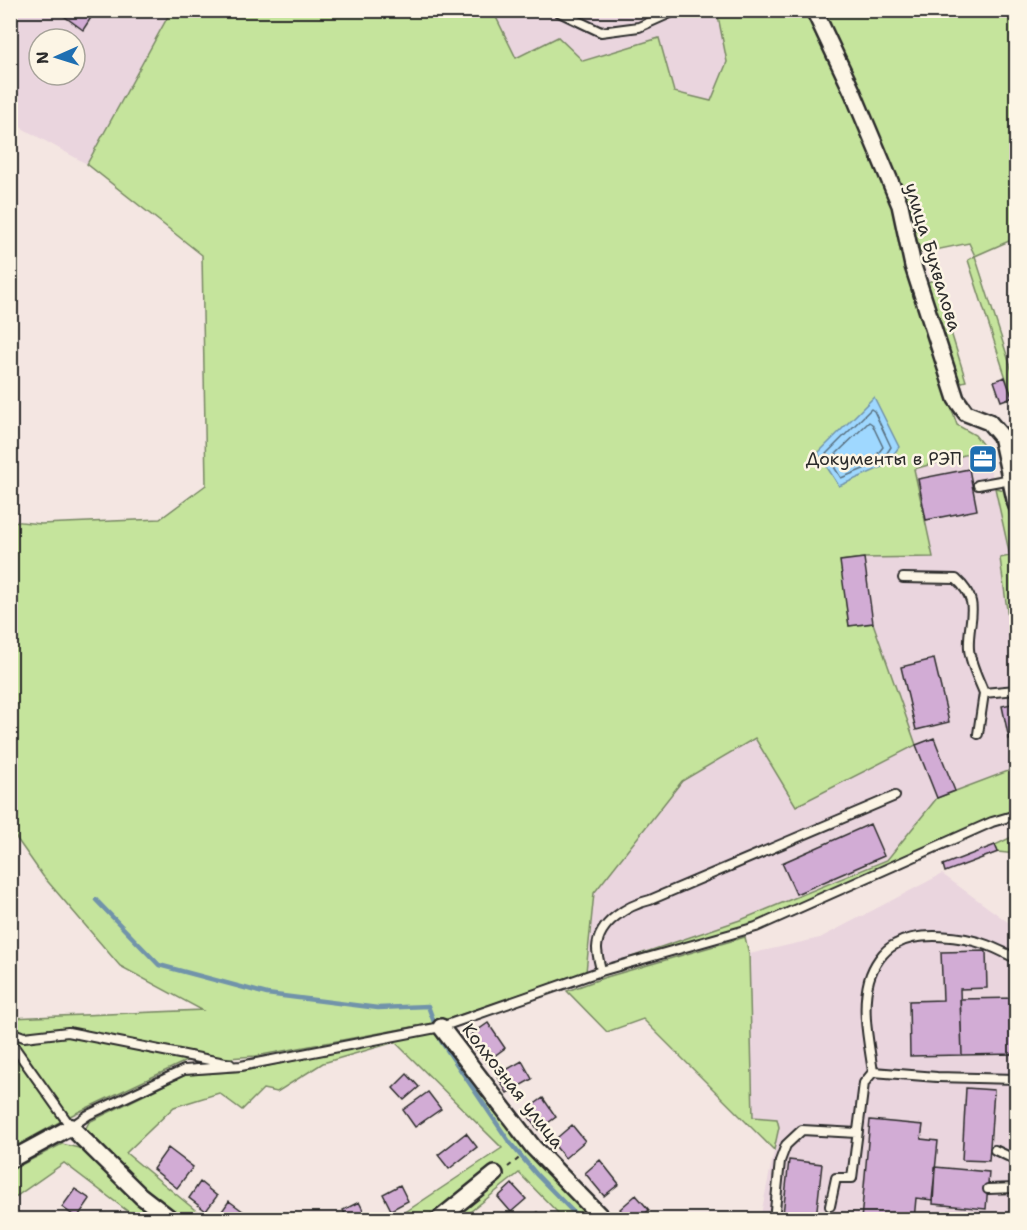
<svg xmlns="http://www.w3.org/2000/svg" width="1027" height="1230" font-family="'Shantell Sans',sans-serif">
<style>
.built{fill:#ead5de;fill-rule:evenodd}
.green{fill:#c5e49c;stroke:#788864;stroke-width:1.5}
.water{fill:#9fd8ff;stroke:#7193aa;stroke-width:1.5}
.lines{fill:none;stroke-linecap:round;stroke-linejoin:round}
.shore{stroke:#597080;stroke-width:1.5}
.stream{stroke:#7193aa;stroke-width:4.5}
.building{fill:#d2acd5;stroke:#2b2b2b;stroke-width:1.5}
.lane-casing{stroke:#2b2b2b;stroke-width:12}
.street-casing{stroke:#2b2b2b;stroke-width:20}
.path{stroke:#2b2b2b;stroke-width:2;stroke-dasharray:4.5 4.5;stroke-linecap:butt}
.lane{stroke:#fcf5e5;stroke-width:8}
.street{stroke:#fcf5e5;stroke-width:15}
.labels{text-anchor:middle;stroke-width:5;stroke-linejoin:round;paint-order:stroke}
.street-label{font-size:18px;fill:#2b2b2b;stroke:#fcf5e5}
.poi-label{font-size:18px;fill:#2b2b2b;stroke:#fcf5e5;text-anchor:end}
</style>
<rect width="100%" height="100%" fill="#f4e6e2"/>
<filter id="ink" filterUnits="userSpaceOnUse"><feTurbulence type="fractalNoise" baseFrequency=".0167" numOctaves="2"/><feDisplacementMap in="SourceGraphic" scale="12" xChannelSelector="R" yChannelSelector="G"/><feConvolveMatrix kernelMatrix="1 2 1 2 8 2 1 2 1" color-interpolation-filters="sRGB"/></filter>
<g filter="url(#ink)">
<path class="built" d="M497,10L717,11L727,62L712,101L674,92L659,38L583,61L558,37L516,58L495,15Z
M10,11H171L87,164L11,122ZM39,39H75V75H39Z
M986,449L1010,556L1000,558L1016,676V768L937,798L887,860L743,919L586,972L594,893L682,781L755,738L849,626L840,561L864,558L914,469Z
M942,874L1016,928V1219H760L779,1127L777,1119L753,1118L749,954L820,938Z"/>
<path class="green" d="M171,11H497L495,15L516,58L558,37L583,61L659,38L674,92L711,101L727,62L717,11H805L847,94L894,207L905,268L957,425L975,435L986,449L914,469L933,557L864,558L841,561L849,626L873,623L916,745L796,806L755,738L682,781L594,893L586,972L439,1022L256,1056L186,1061L72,1115L11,1149V1018L202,1010L120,966L43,876L10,829L11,521L41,524L160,519L206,485L202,255L87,164Z
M821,11H1016V238L975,256L1016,383L1012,397L968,260L975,256L969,243L921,253L907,207Z
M935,280L966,381L958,383L927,282Z
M995,488L1004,490L1016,543V676L1000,558L1010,556Z
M1016,768V811L990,819L755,923L605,966L743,919L887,860L937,798Z
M1016,835V854L998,852L995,845Z
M745,937L749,954L753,1117L777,1119L779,1127L774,1150L643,1019L607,1032L567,991L603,978Z
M440,1031L533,1159L595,1219H564L519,1173L461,1219H445L494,1170L430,1219H395L502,1148L395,1042L323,1063L277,1092L263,1089L242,1110L219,1093L174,1107L126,1153L206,1219H184L142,1189L84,1132L89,1122L185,1075L243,1071Z
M62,1144L87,1150L164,1219H138L64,1163L11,1200V1170Z"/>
<path class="water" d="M874,397L899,447L885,466L839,486L818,453Z"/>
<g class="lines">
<path class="shore" d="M871,409L874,411L891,447L881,462L841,478L826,454Z
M869,422L872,424L883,447L876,456L844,468L836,454Z"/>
<path class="stream" d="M96,900L159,965L267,994L378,1008L428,1006L441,1041L510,1143L537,1175L581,1220"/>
</g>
<path class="building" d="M68,10H96L83,30L64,16Z
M1005,377L1012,397L1001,401L994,381Z
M987,455L989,461L979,464L978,458Z
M969,469L977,510L926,520L918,479Z
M864,558L873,623L849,626L840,561Z
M934,659L949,722L916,730L901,667Z
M1016,703V737L1009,739L1002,706Z
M934,738L955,791L937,798L916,745Z
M870,824L884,856L796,894L782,863Z
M995,845L998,852L945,872L943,865Z
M986,951L987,988L960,989L962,1055L910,1056L909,1001L943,1000L941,952Z
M1016,998V1054L962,1055L960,999Z
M488,1023L505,1048L486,1062L468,1037Z
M522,1061L532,1079L507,1093L497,1075Z
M407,1074L419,1087L404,1100L393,1088Z
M966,1088L994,1090L989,1161L962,1160Z
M428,1092L441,1109L415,1127L403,1110Z
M543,1098L556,1117L538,1130L525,1111Z
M870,1120L923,1125L921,1139L938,1141L932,1200L916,1198L914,1220H861Z
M572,1125L585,1141L565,1158L552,1142Z
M466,1133L477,1147L449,1169L438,1155Z
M168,1148L193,1167L177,1188L153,1169Z
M600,1160L619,1184L604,1196L585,1173Z
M789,1160L822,1164L816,1218L783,1214Z
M935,1167L989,1172L986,1209L933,1204Z
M200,1182L217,1196L206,1211L189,1198Z
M512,1184L526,1199L511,1212L498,1197Z
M400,1185L408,1201L391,1210L383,1194Z
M75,1189L90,1199L77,1218L62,1207Z
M636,1195L649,1210L639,1220H629L620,1209Z
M229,1201L255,1220H216Z
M359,1202L368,1220H348L343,1210Z
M537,1212L544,1220H530Z"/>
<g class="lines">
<g class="lane-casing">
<path id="lane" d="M559,12L601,32L639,27L677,10
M978,485L1011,479
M903,578L956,579C983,603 967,619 969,649C970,663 979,680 984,693L1016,690
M978,734L984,693
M601,971C600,964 597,955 597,948C598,922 629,905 650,900L895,796
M10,1032L24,1037L68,1032L230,1064
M10,1041L71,1127L88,1115L184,1070L241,1066L441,1027L601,971L756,927L992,822L1016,815
M873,1072C869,1043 861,1010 869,980C873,966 883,950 896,944C919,931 963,936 987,945C997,949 1007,954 1016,958
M995,1150L1016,1160
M988,1189L1016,1188
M830,1206L836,1178H852L864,1083L873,1072L937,1077L1016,1079
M774,1220L780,1161L786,1145L802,1130L857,1133"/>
</g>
<g class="street-casing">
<path id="street" d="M814,10L853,93L900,205L913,266L956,399L966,413L989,422L1001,436L1016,504
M441,1027L533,1147L604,1220
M10,1160L71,1127L141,1196L172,1220
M438,1220L495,1174"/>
</g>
<path class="path" d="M508,1167L522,1156"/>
<use href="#lane" class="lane"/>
<use href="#street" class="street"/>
</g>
</g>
<defs>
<g id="office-square" transform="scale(1.5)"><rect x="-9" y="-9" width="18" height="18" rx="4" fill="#1f6fb2" stroke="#fcf5e5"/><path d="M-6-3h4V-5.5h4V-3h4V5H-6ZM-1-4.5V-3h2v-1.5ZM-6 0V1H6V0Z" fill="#fff"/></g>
</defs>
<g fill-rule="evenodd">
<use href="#office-square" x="983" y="459"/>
</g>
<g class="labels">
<g class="street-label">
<text transform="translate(933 257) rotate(73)" y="6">улица Бухвалова</text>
<text transform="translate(513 1086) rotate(52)" y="6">Колхозная улица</text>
</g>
<g class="poi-label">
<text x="962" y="465">Документы в РЭП</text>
</g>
</g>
<rect width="1027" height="1230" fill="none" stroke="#fcf5e5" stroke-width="36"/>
<rect x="18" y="18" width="991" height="1194" fill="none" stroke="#2b2b2b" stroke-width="2" filter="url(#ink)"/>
<g transform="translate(57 57) rotate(267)"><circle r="28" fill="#fcf5e5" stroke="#a8a49b" stroke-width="1.5"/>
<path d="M0-4.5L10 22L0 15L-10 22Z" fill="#1f6fb2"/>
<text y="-9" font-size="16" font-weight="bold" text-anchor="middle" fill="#2b2b2b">N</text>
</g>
</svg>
